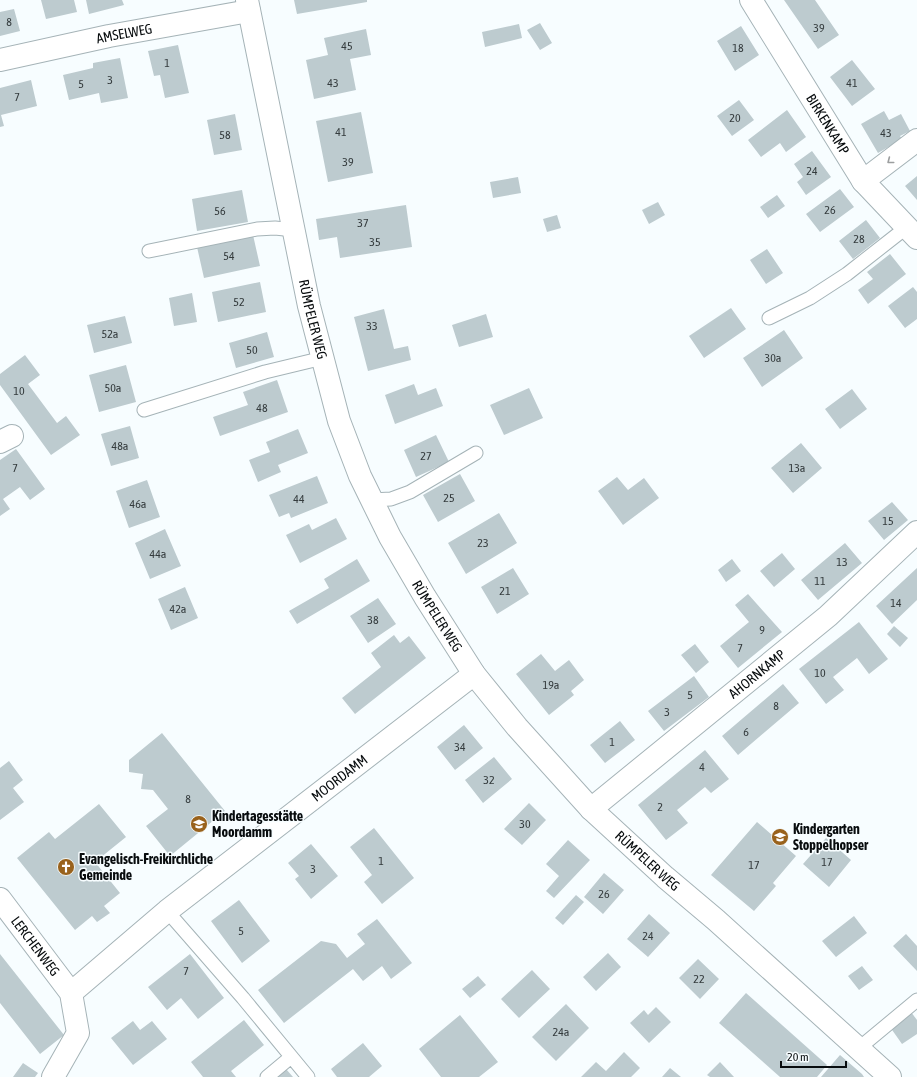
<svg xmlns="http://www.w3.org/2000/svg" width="917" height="1077" font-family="'Asap Condensed',sans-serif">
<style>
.building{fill:#bdcbcf}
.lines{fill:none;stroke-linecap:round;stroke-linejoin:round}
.service-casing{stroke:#a5b3b7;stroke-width:15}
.minor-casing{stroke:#a5b3b7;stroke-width:24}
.tertiary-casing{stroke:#a5b3b7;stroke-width:24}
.service{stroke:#fff;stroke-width:13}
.minor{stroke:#fff;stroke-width:22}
.tertiary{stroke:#fff;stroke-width:22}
.oneway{stroke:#9c9e9f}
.labels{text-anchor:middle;stroke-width:3;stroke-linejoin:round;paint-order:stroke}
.number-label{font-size:12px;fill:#353c3e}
.street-label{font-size:14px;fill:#080c0e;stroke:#f7fdff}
.poi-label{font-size:14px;font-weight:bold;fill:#080c0e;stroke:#f7fdff;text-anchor:start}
</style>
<rect width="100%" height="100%" fill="#f7fdff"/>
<path class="building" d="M41,0H74L77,12L46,19Z
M86,0H122L124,5L89,14Z
M294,0H367V2L297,14Z
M784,0H815L839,35L818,49Z
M14,9L20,31L0,36V12Z
M540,23L552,43L540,50L527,30Z
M519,24L522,38L485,47L482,32Z
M741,26L759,55L735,71L717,41Z
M366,29L371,55L350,59L356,90L314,99L306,60L328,55L324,38Z
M178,45L189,93L165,98L160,75L154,76L148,51Z
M120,58L128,98L101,103L99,93L69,100L63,75L93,68V63Z
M852,60L875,89L852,106L830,77Z
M31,80L37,106L1,115L4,126L0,127V88Z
M739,100L754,120L732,136L717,116Z
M787,110L806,137L786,152L780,143L761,157L748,140Z
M884,111L889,120L901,114L910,131L900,136L902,139L878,153L861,124Z
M361,112L373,173L328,182L316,121Z
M235,114L242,150L214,155L207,120Z
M812,151L831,177L806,195L797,182L803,177L794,164Z
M917,176V200L905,186Z
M518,177L521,193L493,198L490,182Z
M840,189L854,207L820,232L806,214Z
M242,190L248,222L197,231L192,199Z
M777,195L785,206L768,218L760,207Z
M658,202L665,215L649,224L642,210Z
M406,205L412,247L340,258L337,237L319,240L316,219Z
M557,215L561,228L547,232L543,219Z
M866,220L880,238L853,259L839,241Z
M253,235L260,266L204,278L197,247Z
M767,249L783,273L766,284L750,260Z
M890,254L906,274L868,304L858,290L873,279L867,272Z
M260,282L266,312L218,322L212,292Z
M913,287L917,292V319L905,328L888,306Z
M192,293L197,322L174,326L169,298Z
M731,308L746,329L704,358L689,336Z
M384,309L394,349L408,346L411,360L368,371L354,317Z
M486,314L493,337L459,347L452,325Z
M125,316L132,343L94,353L87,325Z
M784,330L803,358L762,387L743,358Z
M267,332L274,357L236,368L229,343Z
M25,355L40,375L28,384L57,423L66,416L80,435L51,455L0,385V374Z
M126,365L136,402L99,412L89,375Z
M277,380L288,412L220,436L213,417L248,405L243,392Z
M414,384L418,395L436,388L443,406L395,424L385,395Z
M529,388L543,418L504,435L490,405Z
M852,389L867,409L840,429L825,409Z
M130,426L139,458L111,466L101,434Z
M298,429L308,453L278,465L281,472L258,482L249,460L270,452L266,442Z
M436,435L449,462L416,477L404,450Z
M801,443L822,468L793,493L771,468Z
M16,449L45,489L30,500L20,487L3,499L10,509L0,516V460Z
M460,474L475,501L438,522L423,495Z
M317,476L328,503L291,518L289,513L279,517L269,495Z
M617,477L628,490L644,478L659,498L623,525L598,491Z
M147,480L160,517L129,528L116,491Z
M892,502L908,520L884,540L868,521Z
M499,513L517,543L466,574L448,543Z
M336,518L347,539L300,563L286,535L309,524L312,530Z
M165,529L181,566L150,579L135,543Z
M845,543L862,563L818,600L801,580Z
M782,553L795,569L774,587L760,571Z
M357,559L370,581L297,624L289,611L329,588L324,579Z
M732,559L741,571L726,582L718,570Z
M513,568L529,594L497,614L481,587Z
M917,568V600L892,624L876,606Z
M185,587L198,618L171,630L158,599Z
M748,594L782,632L738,668L720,646L749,622L735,605Z
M378,598L396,624L368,643L350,616Z
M859,622L888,659L869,674L857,658L833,677L844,690L826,704L799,669Z
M894,626L908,638L900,647L887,634Z
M394,635L400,643L409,636L426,658L355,714L342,698L381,667L371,653Z
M695,644L709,662L696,673L681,655Z
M541,654L555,671L569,660L584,680L571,691L574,695L549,715L516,674Z
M694,676L709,697L664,731L648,711Z
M783,684L799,703L738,755L722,736Z
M620,721L635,740L605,763L590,745Z
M464,725L483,748L455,770L437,747Z
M162,733L225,811L170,856L146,826L168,809L153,790L141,789L143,774L129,772V760Z
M705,750L729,779L711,793L705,787L677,810L688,823L666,840L638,805Z
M494,757L512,779L483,803L465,780Z
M9,761L23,780L13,788L24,802L0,820V768Z
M529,803L546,820L522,845L504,829Z
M99,804L126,837L95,862L120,893L104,906L110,913L97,922L92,916L75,930L17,858L49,832L55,839Z
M757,822L796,856L773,883L776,886L754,911L711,875Z
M374,828L414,878L382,904L364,882L372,875L350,847Z
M826,838L851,860L829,887L803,864Z
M568,840L590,860L554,898L546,891L559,876L546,864Z
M311,844L338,876L311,899L295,879L299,876L288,863Z
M604,873L624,890L603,914L584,897Z
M576,895L584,902L563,925L555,918Z
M239,900L270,941L242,963L211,921Z
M649,914L670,933L648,957L627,939Z
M854,916L867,933L836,957L822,941Z
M377,919L412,963L391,979L382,966L363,981L353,969L284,1023L258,990L321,941L336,944L347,958L365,944L357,934Z
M906,934L917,946V971L893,946Z
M608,953L621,967L596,991L583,977Z
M0,954L64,1035L40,1054L0,1003Z
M190,954L224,998L198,1019L181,998L167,1010L148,987Z
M698,959L719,979L700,999L679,978Z
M862,966L873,980L859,990L848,976Z
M532,970L550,989L519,1018L501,999Z
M478,976L486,985L470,998L462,989Z
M746,993L827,1065L817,1077H780L719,1023Z
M566,1004L589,1028L556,1061L532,1037Z
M656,1007L671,1022L649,1043L630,1023L644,1010L648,1015Z
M911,1012L917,1020V1034L902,1044L890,1027Z
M460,1015L498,1062L479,1077H441L419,1049Z
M244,1020L264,1045L231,1071L236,1077H203L191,1062Z
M133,1021L140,1030L152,1021L167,1039L133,1065L111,1038Z
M363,1043L382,1066L369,1077H337L331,1069Z
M624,1052L640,1068L631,1077H581L596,1062L606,1071Z
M840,1055L862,1074L864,1077H821Z
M720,1062L734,1077H710L707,1075Z
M23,1063L38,1073L35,1077H13Z
M670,1068L681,1077H662Z
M286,1069L293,1077H277Z"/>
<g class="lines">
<g class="service-casing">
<path id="service" d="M149,251L257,229L275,228L294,230
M769,318L810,298L847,274L907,227
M144,410L265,372L323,358
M372,500L391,499L410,492L476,453
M167,911L243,998L308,1077
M858,1049L917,1000
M267,1077L291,1057"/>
</g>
<g class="minor-casing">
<g id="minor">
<path id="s1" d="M751,0L863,181L917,238"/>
<path id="s2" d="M0,60L109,36L249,11"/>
<path d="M863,181L917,140"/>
<path d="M0,442L12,436"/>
<path id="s3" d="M591,809L828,616L917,532"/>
<path id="s4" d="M0,899L71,993L78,1033L53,1077"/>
<path id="s5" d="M71,993L167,911L474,674"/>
</g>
</g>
<g class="tertiary-casing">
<g id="tertiary">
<path id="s6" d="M247,0L309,306L339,421L360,476L390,537L425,597L474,674L517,727L591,809L665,877L716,920L890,1077"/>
</g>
</g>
<use href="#service" class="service"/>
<use href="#minor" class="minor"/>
<use href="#tertiary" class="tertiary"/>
</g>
<defs><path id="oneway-chevron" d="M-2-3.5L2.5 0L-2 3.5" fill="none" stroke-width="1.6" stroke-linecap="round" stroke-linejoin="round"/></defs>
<use class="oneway" href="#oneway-chevron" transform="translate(890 161) rotate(142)"/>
<defs>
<g id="school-disc" transform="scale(0.9)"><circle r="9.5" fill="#99621c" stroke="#f7fdff"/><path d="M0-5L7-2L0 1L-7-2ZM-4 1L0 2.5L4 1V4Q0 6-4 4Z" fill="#fff"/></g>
<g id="church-disc" transform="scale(0.9)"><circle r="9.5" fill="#99621c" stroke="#f7fdff"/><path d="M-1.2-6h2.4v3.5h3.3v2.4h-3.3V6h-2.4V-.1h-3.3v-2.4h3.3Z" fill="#fff"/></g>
</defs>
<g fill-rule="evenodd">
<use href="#school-disc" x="199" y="824"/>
<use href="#school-disc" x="780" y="837"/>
<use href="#church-disc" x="66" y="867"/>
</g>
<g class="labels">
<g class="number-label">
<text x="9" y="26">8</text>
<text x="819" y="32">39</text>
<text x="347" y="50">45</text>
<text x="738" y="52">18</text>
<text x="167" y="67">1</text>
<text x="110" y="84">3</text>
<text x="333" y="87">43</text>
<text x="852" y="87">41</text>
<text x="81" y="88">5</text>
<text x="17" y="101">7</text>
<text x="735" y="122">20</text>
<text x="341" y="136">41</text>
<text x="886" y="137">43</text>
<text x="225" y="139">58</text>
<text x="348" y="166">39</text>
<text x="812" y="175">24</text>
<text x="830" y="214">26</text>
<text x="220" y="215">56</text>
<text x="363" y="227">37</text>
<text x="859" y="243">28</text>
<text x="375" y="246">35</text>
<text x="229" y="260">54</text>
<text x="239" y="306">52</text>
<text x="372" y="330">33</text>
<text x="110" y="338">52a</text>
<text x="252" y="354">50</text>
<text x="773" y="362">30a</text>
<text x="113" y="392">50a</text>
<text x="19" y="395">10</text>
<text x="262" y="412">48</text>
<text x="120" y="450">48a</text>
<text x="426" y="460">27</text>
<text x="15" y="472">7</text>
<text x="797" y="472">13a</text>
<text x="449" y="502">25</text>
<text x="299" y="503">44</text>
<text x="138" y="508">46a</text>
<text x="888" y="525">15</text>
<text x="483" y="547">23</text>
<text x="158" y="558">44a</text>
<text x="842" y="566">13</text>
<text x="820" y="585">11</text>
<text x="505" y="595">21</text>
<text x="896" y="607">14</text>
<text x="178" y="613">42a</text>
<text x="373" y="624">38</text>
<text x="762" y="634">9</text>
<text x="740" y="652">7</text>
<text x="820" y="677">10</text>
<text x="551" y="689">19a</text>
<text x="690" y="699">5</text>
<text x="776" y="710">8</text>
<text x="667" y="716">3</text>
<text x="746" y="736">6</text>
<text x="612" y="746">1</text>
<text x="460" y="751">34</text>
<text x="702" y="771">4</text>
<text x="489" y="784">32</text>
<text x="188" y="803">8</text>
<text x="660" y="811">2</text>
<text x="525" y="828">30</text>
<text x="381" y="865">1</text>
<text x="827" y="866">17</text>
<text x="754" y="869">17</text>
<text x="313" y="873">3</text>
<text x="604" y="898">26</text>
<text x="241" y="935">5</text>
<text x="648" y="940">24</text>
<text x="186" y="975">7</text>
<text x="699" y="983">22</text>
<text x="561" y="1036">24a</text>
</g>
<g class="street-label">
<text dy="5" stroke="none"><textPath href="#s2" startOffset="127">AMSELWEG</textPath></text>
<text dy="5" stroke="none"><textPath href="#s1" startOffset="146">BIRKENKAMP</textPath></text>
<text dy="5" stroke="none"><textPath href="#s6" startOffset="326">RÜMPELER WEG</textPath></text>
<text dy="5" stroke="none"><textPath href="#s6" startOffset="650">RÜMPELER WEG</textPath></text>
<text dy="5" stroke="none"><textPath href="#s3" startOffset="214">AHORNKAMP</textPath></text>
<text dy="5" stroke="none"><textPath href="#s5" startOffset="344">MOORDAMM</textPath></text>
<text dy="5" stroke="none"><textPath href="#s6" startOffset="974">RÜMPELER WEG</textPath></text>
<text dy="5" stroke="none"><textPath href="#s4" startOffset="59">LERCHENWEG</textPath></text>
</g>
<g class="poi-label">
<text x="212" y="821">Kindertagesstätte<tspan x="212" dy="16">Moordamm</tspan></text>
<text x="793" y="834">Kindergarten<tspan x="793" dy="16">Stoppelhopser</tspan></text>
<text x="79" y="864">Evangelisch-Freikirchliche<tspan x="79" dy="16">Gemeinde</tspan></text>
</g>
</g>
<path d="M781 1061v6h65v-6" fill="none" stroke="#080c0e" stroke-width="2"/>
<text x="787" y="1061" font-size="12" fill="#080c0e" stroke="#f7fdff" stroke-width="3" paint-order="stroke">20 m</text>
</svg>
